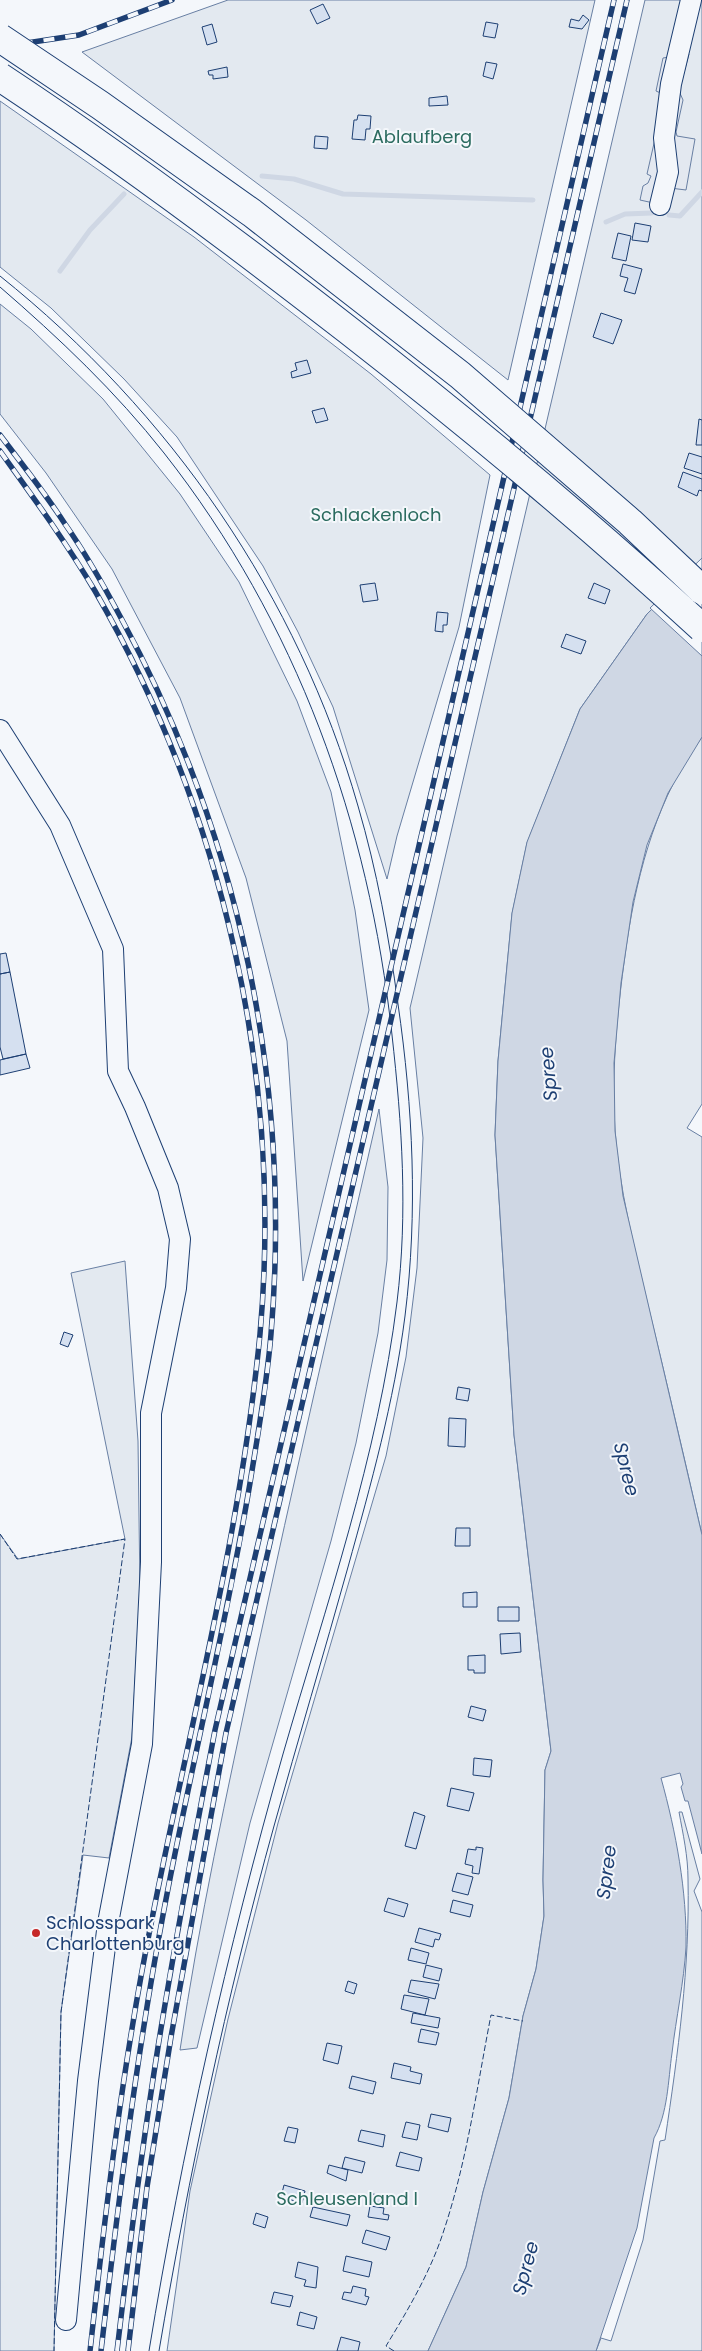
<svg xmlns="http://www.w3.org/2000/svg" width="702" height="2351" font-family="Poppins,sans-serif">
<style>
.green{fill:#e3e9f0;stroke:#687fa3}
.parking{fill:#e3e8f0;stroke:#687fa3}
.water{fill:#cfd7e4;stroke:#687fa3}
.pier{fill:#f4f7fb;stroke:#687fa3}
.lines{fill:none;stroke-linecap:round;stroke-linejoin:round}
.stream{stroke:#cfd7e4;stroke-width:5}
.building{fill:#d5e0f0;stroke:#1d3f73}
.minor-casing{stroke:#1d3f73;stroke-width:22}
.minor{stroke:#f4f7fb;stroke-width:20}
.tram{stroke:#1d3f73;stroke-width:1}
.rail-casing{stroke:#1d3f73;stroke-width:5.5}
.rail{stroke:#f4f7fb;stroke-width:4;stroke-dasharray:11;stroke-linecap:butt}
.highway-bridge-casing{stroke:#1d3f73;stroke-width:30;stroke-linecap:butt}
.highway-bridge{stroke:#f4f7fb;stroke-width:28}
.fence{stroke:#1d3f73;stroke-width:1;stroke-dasharray:6 2.5;stroke-linecap:butt}
.poi-dot{fill:#c62828;stroke:#f4f7fb;stroke-width:2}
.labels{text-anchor:middle;stroke-width:4;stroke-linejoin:round;paint-order:stroke}
.park-label{font-size:18px;fill:#2c6c60;stroke:#f4f7fb}
.poi-label{font-size:18px;fill:#1d3f73;stroke:#f4f7fb;text-anchor:start}
.water-label{font-size:19px;font-style:italic;fill:#1d3f73;stroke:#f4f7fb}
</style>
<rect width="100%" height="100%" fill="#f4f7fb"/>
<path class="green" d="M228,0H595L508,380L306,220L82,52Z
M645,0H702V560L647,614L580,709L527,843L512,914L498,1061L495,1135L514,1435L551,1751L545,1770L543,1880L544,1916L536,1969L523,2016L509,2098L483,2192L466,2267L428,2351H167L190,2191L228,2019L278,1823L386,1456L406,1357L417,1268L423,1138L410,1008Z
M0,101L194,237L371,374L490,475L459,627L397,836L387,879L333,707L298,632L263,566L177,437L124,379L51,308L0,267Z
M0,304L31,329L103,399L180,494L239,582L297,701L331,792L355,910L369,1010L303,1281L287,1041L246,878L180,698L112,569L46,473L0,414Z
M702,737V1104L687,1128L702,1137V1535C684,1457 666,1379 647,1301C634,1245 619,1189 615,1130C611,1067 618,1004 627,941C638,869 658,796 702,737Z
M379,1109L388,1187L387,1260L378,1333L356,1443L331,1541L250,1823L197,2048L180,2050C199,1920 227,1793 254,1665C294,1479 337,1294 379,1109Z
M125,1261L138,1441L140,1591L132,1737L109,1858L83,1855L61,2012L54,2351H0V1534L18,1559L125,1539L71,1273Z
M679,1812H682L700,1879L694,1891L702,1912V2351H596L601,2338L611,2341L643,2240L660,2141L665,2140C678,2053 690,1967 688,1879C688,1856 683,1834 679,1812Z"/>
<path class="parking" d="M689,54L679,91L683,100L676,132L677,136L695,139L686,190L670,188L667,206L640,200L643,186L648,183L651,176L647,174L663,104L665,95L656,91L663,58Z"/>
<path class="water" d="M702,560V737L668,793L647,845L633,902L621,983L614,1063L615,1131L623,1196L702,1535V1854L688,1801H685L681,1787L683,1784L680,1773L661,1778C676,1832 687,1891 686,1947C684,1982 676,2018 672,2053C668,2081 668,2113 654,2138L637,2228L596,2351H428L466,2267L483,2192L509,2098L523,2016L536,1969L544,1916L543,1880L545,1770L551,1751L514,1435L495,1135L498,1061L512,913L527,842L580,709L647,614Z"/>
<path class="pier" d="M702,558V656L650,608Z"/>
<g class="lines">
<path class="stream" d="M262,176L294,179L343,194L533,200
M669,215L680,216L702,192
M606,222L625,214L652,213
M60,271L90,230L124,194"/>
</g>
<path class="building" d="M323,4L330,18L317,24L310,10Z
M583,15L589,20L582,29L569,27L571,19L579,21Z
M486,22L498,24L495,38L483,36Z
M212,24L217,42L207,45L202,27Z
M486,62L497,64L493,79L483,76Z
M227,67L228,77L213,79V75H209L208,71Z
M447,96L448,105L429,106V98Z
M358,115L371,116L370,129H366L365,140L352,139L354,120H357Z
M315,136L328,137L327,149L314,148Z
M635,223L651,226L648,242L632,240Z
M618,233L631,236L626,261L612,258Z
M623,264L642,269L635,294L624,291L628,278L620,276Z
M601,313L622,320L613,344L593,337Z
M307,360L311,373L292,378L291,372L297,370L295,363Z
M324,408L328,420L316,423L312,411Z
M699,419L702,420V445H696Z
M689,453L702,457V474L684,468Z
M683,472L702,479V491L699,490L697,496L678,487Z
M375,583L378,600L363,602L360,585Z
M594,583L610,590L605,604L588,598Z
M437,612L448,613L447,625H443V632L435,631Z
M566,634L586,641L581,654L561,647Z
M6,953L10,972L0,974V954Z
M10,972L26,1054L3,1059L0,1047V974Z
M26,1054L30,1068L0,1075V1060Z
M64,1332L73,1335L68,1347L60,1344Z
M458,1387L470,1389L468,1401L456,1399Z
M449,1418L466,1419L465,1447L448,1446Z
M456,1528H470V1546H455Z
M477,1592V1607H463V1593Z
M498,1607H519V1621H498Z
M520,1633L521,1652L501,1654L500,1634Z
M485,1655V1673H474V1670H468V1656Z
M471,1706L486,1710L483,1721L468,1717Z
M474,1758L492,1760L490,1777L473,1775Z
M451,1788L474,1793L469,1811L447,1806Z
M414,1812L425,1816L416,1849L405,1846Z
M476,1847L483,1848L479,1874L472,1873L473,1866L465,1864L468,1849L476,1850Z
M457,1873L473,1877L468,1895L452,1891Z
M388,1898L408,1904L404,1917L384,1911Z
M453,1900L473,1905L470,1917L450,1912Z
M419,1928L441,1934L439,1940L435,1939L433,1947L415,1942Z
M411,1948L429,1953L426,1964L408,1960Z
M426,1965L442,1969L439,1981L423,1977Z
M411,1980L439,1984L435,1999L408,1992Z
M348,1981L357,1984L354,1994L345,1991Z
M404,1995L429,1999L425,2015L401,2009Z
M413,2013L440,2018L438,2028L411,2023Z
M421,2029L439,2033L436,2045L418,2042Z
M327,2043L342,2046L338,2064L323,2060Z
M394,2063L411,2067L410,2071L422,2074L420,2084L391,2078Z
M352,2076L376,2082L373,2094L349,2088Z
M431,2114L451,2118L448,2132L428,2127Z
M406,2122L420,2125L417,2140L402,2137Z
M288,2127L298,2129L295,2143L284,2141Z
M361,2130L385,2135L383,2147L358,2141Z
M400,2152L422,2158L419,2171L396,2166Z
M345,2157L365,2162L362,2173L342,2168Z
M329,2165L348,2170L346,2181L327,2173Z
M284,2185L305,2191L302,2203L281,2197Z
M373,2194L387,2197L386,2204L372,2201Z
M370,2206L384,2208L383,2214L389,2215L388,2220L368,2217Z
M313,2207L350,2215L347,2226L310,2217Z
M256,2213L268,2217L265,2228L253,2224Z
M366,2230L390,2237L386,2250L362,2243Z
M346,2256L372,2262L369,2277L343,2271Z
M298,2262L318,2267L316,2288L304,2286L306,2280L295,2277Z
M353,2286L366,2289L365,2296L369,2297L366,2305L342,2299L344,2292L351,2293Z
M274,2292L293,2296L290,2307L271,2303Z
M300,2312L317,2317L314,2329L297,2325Z
M341,2337L360,2342L358,2351H337Z"/>
<g class="lines">
<g class="minor-casing">
<path id="minor" d="M660,205L668,172L664,138L671,84L691,0
M0,730L60,825L113,949L118,1071L135,1107L168,1188L180,1239L176,1288L151,1413V1562L142,1744L108,1923L88,2081L66,2320"/>
</g>
<use href="#minor" class="minor"/>
<path class="tram" d="M0,276C170,412 298,596 358,806C377,871 389,937 398,1004C413,1108 418,1212 405,1316C394,1402 371,1484 348,1567C324,1653 298,1740 274,1826C226,1999 189,2174 159,2351
M0,287C59,338 116,392 164,453C297,622 369,823 392,1035C402,1124 408,1213 397,1302C378,1456 326,1605 283,1754C227,1951 182,2150 149,2351"/>
<g class="rail-casing">
<path id="rail" d="M0,47L79,35L172,0
M0,435C22,464 45,493 65,524C86,554 104,586 121,618C240,837 292,1086 271,1334C267,1384 258,1433 250,1483C226,1627 190,1770 163,1915C136,2059 118,2205 101,2351
M0,451C33,497 66,542 95,591C224,814 283,1077 260,1334C241,1531 190,1725 152,1919C123,2062 106,2206 90,2351
M117,2351C129,2249 142,2148 158,2047C175,1941 195,1836 215,1730L614,0
M128,2351L147,2187L171,2037L226,1733L627,0"/>
</g>
<use href="#rail" class="rail"/>
<g class="highway-bridge-casing">
<path id="highway-bridge" d="M0,38L100,105L252,213L460,375L630,522L702,590
M0,77C120,156 235,242 348,330C470,425 589,524 702,628"/>
</g>
<use href="#highway-bridge" class="highway-bridge"/>
<path class="fence" d="M0,1534L17,1559L125,1539L61,2012L54,2351
M394,2351L386,2346C408,2310 431,2271 444,2230C467,2161 477,2087 491,2015L523,2021"/>
</g>
<circle class="poi-dot" cx="36" cy="1933" r="5"/>
<g class="labels">
<g class="park-label">
<text x="422" y="143">Ablaufberg</text>
<text x="376" y="521">Schlackenloch</text>
<text x="347" y="2205">Schleusenland I</text>
</g>
<g class="poi-label">
<text x="46" y="1929">Schlosspark<tspan x="46" dy="21">Charlottenburg</tspan></text>
</g>
<g class="water-label">
<text transform="translate(548 1074) rotate(-95)" y="7">Spree</text>
<text transform="translate(627 1469) rotate(76)" y="7">Spree</text>
<text transform="translate(606 1872) rotate(-83)" y="7">Spree</text>
<text transform="translate(525 2268) rotate(-75)" y="7">Spree</text>
</g>
</g>
</svg>
